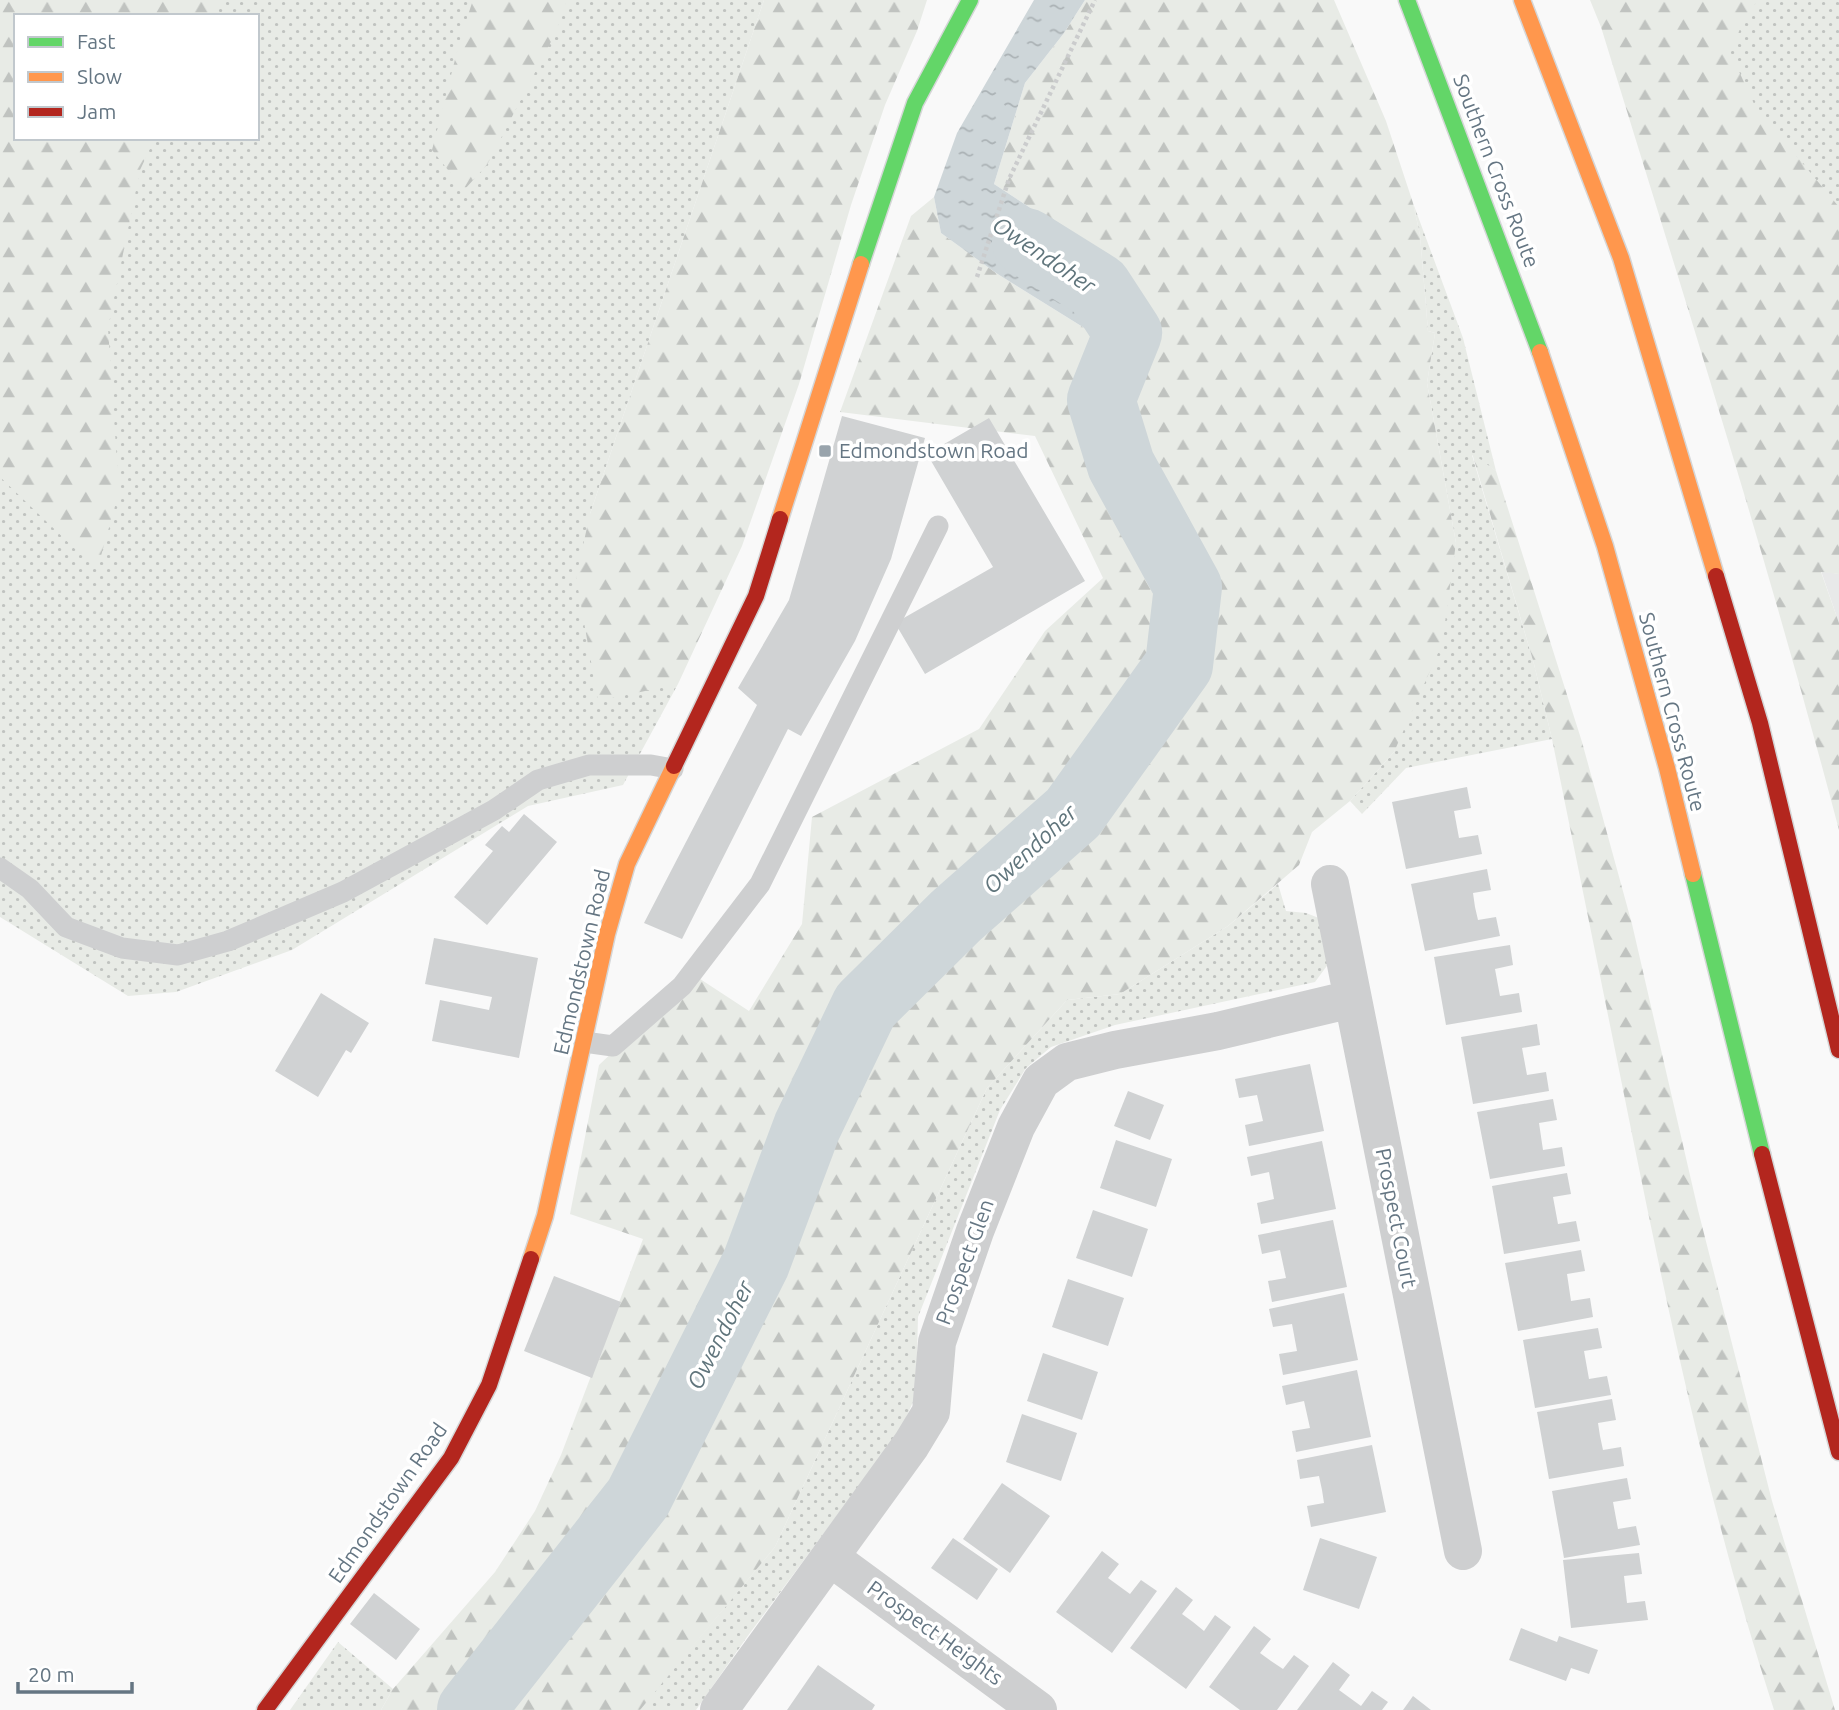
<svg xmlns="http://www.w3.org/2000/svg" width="1839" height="1710" font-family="Ubuntu,sans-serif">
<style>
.built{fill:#e8e9e9}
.grass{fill:url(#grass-dots);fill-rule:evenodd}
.forest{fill:url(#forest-firs)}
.water{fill:url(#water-ripples)}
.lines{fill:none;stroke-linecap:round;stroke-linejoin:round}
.river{stroke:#ced6d9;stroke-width:68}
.building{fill:#d0d2d3}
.fast-casing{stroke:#d5d6d7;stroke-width:19}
.slow-casing{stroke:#d5d6d7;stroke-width:19}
.jam-casing{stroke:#d5d6d7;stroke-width:19}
.path{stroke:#cbcccd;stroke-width:4.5;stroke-dasharray:3.5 3.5;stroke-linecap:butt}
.lane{stroke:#cecfd0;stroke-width:21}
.street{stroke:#cecfd0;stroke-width:38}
.fast{stroke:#63d668;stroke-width:16}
.slow{stroke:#ff974d;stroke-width:16}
.jam{stroke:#b3261e;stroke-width:16}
.poi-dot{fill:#99a4ac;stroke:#fff;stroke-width:2.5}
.labels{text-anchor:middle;stroke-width:7;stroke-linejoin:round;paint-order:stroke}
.street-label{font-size:21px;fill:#657683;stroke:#fff}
.poi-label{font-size:21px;fill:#657683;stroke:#fff;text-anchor:start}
.water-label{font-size:23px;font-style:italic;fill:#60757c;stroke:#fff}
</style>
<defs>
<pattern id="grass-dots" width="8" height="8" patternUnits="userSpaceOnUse" patternTransform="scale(1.75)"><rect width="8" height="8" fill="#e8ebe6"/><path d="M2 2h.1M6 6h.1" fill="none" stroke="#c0c3c0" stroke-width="1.8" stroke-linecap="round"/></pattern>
<pattern id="forest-firs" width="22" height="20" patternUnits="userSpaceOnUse" patternTransform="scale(1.75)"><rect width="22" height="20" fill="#e8ebe6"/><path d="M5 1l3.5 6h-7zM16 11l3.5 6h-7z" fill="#c0c3c0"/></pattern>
<pattern id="water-ripples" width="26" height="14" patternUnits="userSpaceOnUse" patternTransform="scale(1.75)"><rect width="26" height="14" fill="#ced6d9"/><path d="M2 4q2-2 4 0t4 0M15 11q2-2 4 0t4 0" fill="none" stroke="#abb2b5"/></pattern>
</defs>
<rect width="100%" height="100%" fill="#f9f9f9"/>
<path class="built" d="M1821,571L1839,574V623Z"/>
<path class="grass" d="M0,0H764L590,514L678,684L623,785L528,806L292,950L176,992L128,996L0,917ZM16,16H257V138H16Z
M1634,0H1839V574Z
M1413,203L1463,338L1496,471L1472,455L1534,664L1552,739L1406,768L1362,814L1350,801L1394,752L1456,543L1427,383L1435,333L1428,331L1420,235Z
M1278,884L1286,911L1306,913L1324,920L1329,963L1315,982L1115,1025L1051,1047L1026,1068L1000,1110L918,1317L916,1395L901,1429L747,1637L696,1710H639L775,1547L987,1088L1067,1000L1120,994L1228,926Z
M338,1642L393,1689L381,1710H290Z"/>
<path class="forest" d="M0,0H222L214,16H16V138H155L140,170L108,328L119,492L97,570L0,477Z
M473,0H567L555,34L487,165L464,190L432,150L461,36Z
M764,0H927L917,31L885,105L851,205L799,384L742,546L678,684L598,701L576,577L590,514Z
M1085,0H1334L1386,121L1413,203L1420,235L1428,331L1435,333L1427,383L1456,543L1442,644L1394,752L1350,801L1312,832L1299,865L1228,926L1120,994L1067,1000L987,1088L775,1547L640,1710H381L393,1689L495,1572L535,1511L561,1455L643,1239L570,1214L599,1065L694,975L749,1011L802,924L812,817L979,729L1045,631L1103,578L1035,436L840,412L911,216L934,197L941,233L996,273L1086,329L1119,266L994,184L1025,83L1064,33Z
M1590,0H1758L1743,22L1730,52L1755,106L1839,207V574L1821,572L1839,623V830C1768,560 1683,294 1601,27Z
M1472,453L1496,471L1582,742L1632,924L1698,1210L1772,1501L1835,1710H1774C1713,1523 1672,1331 1633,1139C1606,1005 1579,872 1552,739L1534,664Z"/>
<path class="water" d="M1034,0H1085L1064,33L1025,83L994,184L1119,266L1086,329L996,273L941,233L934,197L957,133Z"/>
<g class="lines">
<path class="river" d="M471,1710L638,1498L756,1263L807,1127L865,1006L956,916L1073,813L1179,665L1188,587L1121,465L1101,400L1128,333L1098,287L1026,242"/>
</g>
<path class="building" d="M842,416L925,438L891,559L855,641L801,736L788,729L682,939L644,923L757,705L738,688L789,600Z
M989,418L1085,581L925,674L895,623L993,567L927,454Z
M1467,787L1471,808L1454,811L1459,838L1478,835L1482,854L1406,869L1392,802Z
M524,814L557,842L487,925L454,897L493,851L485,845L502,826L509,832Z
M1487,869L1491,890L1473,893L1475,907L1478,920L1496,917L1500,936L1425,951L1411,884Z
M434,938L538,958L519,1058L432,1041L440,1000L489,1010L492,997L425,984Z
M1510,945L1513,965L1495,969L1500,996L1519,993L1522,1012L1446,1025L1434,957Z
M321,993L369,1023L351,1053L346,1050L318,1097L275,1071Z
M1537,1024L1540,1045L1522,1048L1527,1075L1546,1072L1549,1091L1473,1104L1461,1037Z
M1310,1064L1324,1131L1249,1146L1245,1125L1263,1121L1257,1095L1239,1098L1235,1079Z
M1128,1091L1164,1105L1150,1140L1114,1126Z
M1553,1099L1557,1120L1539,1123L1543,1150L1562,1147L1565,1166L1490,1179L1477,1112Z
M1116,1140L1172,1159L1156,1207L1100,1188Z
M1322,1141L1336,1209L1261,1224L1257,1203L1274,1199L1269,1172L1251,1176L1247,1157Z
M1567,1173L1571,1194L1553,1197L1558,1224L1576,1221L1580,1241L1504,1254L1492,1186Z
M1093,1210L1148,1229L1132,1277L1076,1258Z
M1333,1220L1347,1287L1272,1302L1268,1281L1286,1278L1280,1250L1262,1254L1258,1235Z
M1581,1250L1585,1271L1567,1274L1571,1301L1590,1298L1593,1317L1518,1331L1505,1263Z
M554,1276L621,1302L592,1378L524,1351Z
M1068,1279L1124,1298L1108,1346L1052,1327Z
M1344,1293L1358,1360L1283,1375L1279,1354L1297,1351L1292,1324L1273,1327L1269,1309Z
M1598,1328L1602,1348L1584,1351L1589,1379L1607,1376L1611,1395L1535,1408L1523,1340Z
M1043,1353L1098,1372L1082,1420L1027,1401Z
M1357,1370L1371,1437L1296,1452L1292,1431L1310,1428L1304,1401L1286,1405L1282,1386Z
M1612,1399L1616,1420L1598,1423L1600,1436L1603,1450L1621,1447L1624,1466L1549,1479L1537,1412Z
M1022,1414L1077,1433L1061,1481L1006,1462Z
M1372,1445L1386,1512L1311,1527L1307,1506L1324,1503L1322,1490L1319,1476L1300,1479L1297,1460Z
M1627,1478L1631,1499L1613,1502L1618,1529L1636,1526L1640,1545L1564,1558L1552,1491Z
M1002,1483L1050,1516L1010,1573L963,1539Z
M953,1538L998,1569L977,1600L931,1568Z
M1320,1538L1377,1557L1359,1609L1303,1590Z
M1102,1551L1119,1564L1108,1578L1130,1594L1141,1580L1157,1591L1112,1653L1056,1612Z
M1639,1553L1642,1574L1624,1576L1627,1603L1645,1601L1648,1620L1571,1628L1563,1560Z
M1176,1587L1193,1600L1182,1614L1193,1622L1204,1631L1215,1615L1231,1627L1186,1689L1130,1648Z
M374,1593L420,1629L396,1660L350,1624Z
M1254,1626L1271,1639L1260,1653L1271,1661L1283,1669L1294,1655L1309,1666L1277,1710H1240L1209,1687Z
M1521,1628L1557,1642L1559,1636L1598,1650L1589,1674L1571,1668L1566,1681L1509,1660Z
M1333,1662L1350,1675L1339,1690L1361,1706L1372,1691L1388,1702L1382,1710H1297Z
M818,1665L875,1705L872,1710H787Z
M1413,1696L1431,1710H1403Z"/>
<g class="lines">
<g class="fast-casing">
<path id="fast" d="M1407,0L1540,352
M861,264L915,103L970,0
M1693,874L1762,1154"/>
</g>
<g class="slow-casing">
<path id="slow" d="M1522,0L1621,258L1716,576
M1540,352L1605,546L1667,768L1693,874
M780,519L861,264
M531,1259L545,1216L607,934L627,864L674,766"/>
</g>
<g class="jam-casing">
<path id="jam" d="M1716,576L1760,723L1839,1050
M674,766L756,596L780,519
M1762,1154L1839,1452
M265,1710L451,1458L489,1385L531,1259"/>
</g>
<path class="path" d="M977,277L1009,179L1095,0"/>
<path class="lane" d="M0,868L30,889L66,927L122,948L178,955L228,941L343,892L494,810L538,780L589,765H651L673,769
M584,1042L613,1046L682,986L760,884L938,526"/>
<path class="street" d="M1330,884L1463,1551
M831,1558L1038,1710
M719,1710L911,1445L931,1412L937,1342L975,1231L1016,1127L1041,1081L1067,1062L1115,1050L1218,1031L1352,999"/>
<use href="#fast" class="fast"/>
<use href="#slow" class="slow"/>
<use href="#jam" class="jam"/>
</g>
<rect class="poi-dot" x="818" y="444" width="14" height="14" rx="3.5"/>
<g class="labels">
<g class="street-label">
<text transform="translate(1496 171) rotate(69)" y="7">Southern Cross Route</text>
<text transform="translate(1672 712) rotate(75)" y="7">Southern Cross Route</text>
<text transform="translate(582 962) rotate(-77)" y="7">Edmondstown Road</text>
<text transform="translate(1396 1218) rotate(79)" y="7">Prospect Court</text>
<text transform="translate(965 1262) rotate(-70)" y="7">Prospect Glen</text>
<text transform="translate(388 1503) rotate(-55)" y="7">Edmondstown Road</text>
<text transform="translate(935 1633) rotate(36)" y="7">Prospect Heights</text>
</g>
<g class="poi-label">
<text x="839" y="458">Edmondstown Road</text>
</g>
<g class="water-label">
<text transform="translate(1044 255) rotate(34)" y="8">Owendoher</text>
<text transform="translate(1030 849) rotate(-43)" y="8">Owendoher</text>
<text transform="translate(720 1335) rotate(-63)" y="8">Owendoher</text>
</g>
</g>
<rect x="14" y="14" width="245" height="126" fill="#ffffff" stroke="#c1c8cd" stroke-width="2"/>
<rect x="28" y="37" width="35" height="10" fill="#63d668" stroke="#c1c8cd" stroke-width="2"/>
<text x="77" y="49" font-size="21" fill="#657683">Fast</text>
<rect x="28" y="72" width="35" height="10" fill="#ff974d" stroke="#c1c8cd" stroke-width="2"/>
<text x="77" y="84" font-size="21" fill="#657683">Slow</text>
<rect x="28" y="107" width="35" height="10" fill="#b3261e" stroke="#c1c8cd" stroke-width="2"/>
<text x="77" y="119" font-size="21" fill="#657683">Jam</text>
<path d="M18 1682v10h114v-10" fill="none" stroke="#657683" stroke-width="3.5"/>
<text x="28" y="1682" font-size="21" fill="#657683" stroke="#ffffff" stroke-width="5" paint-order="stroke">20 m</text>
</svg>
